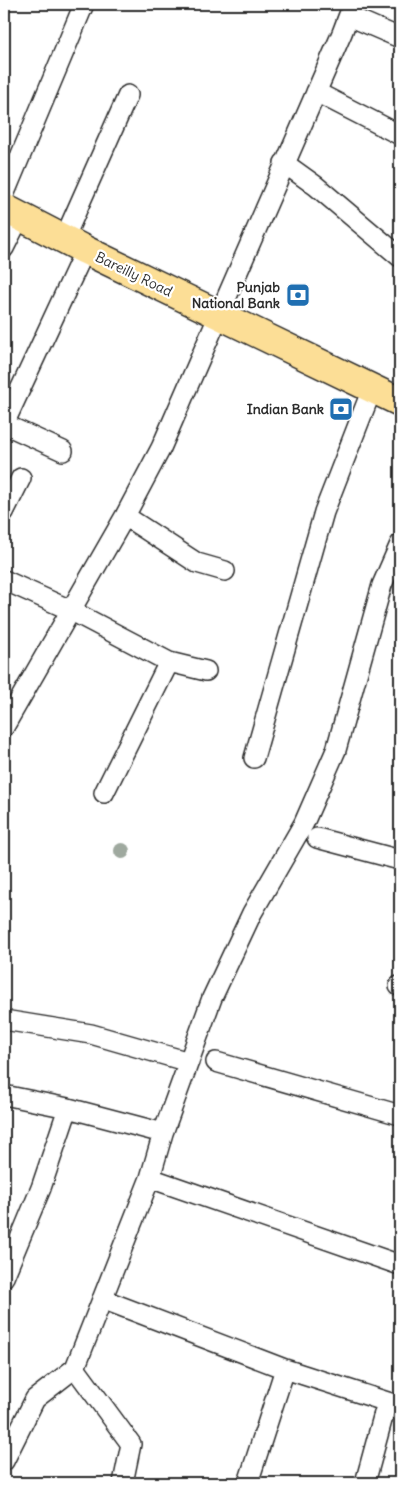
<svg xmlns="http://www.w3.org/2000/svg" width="404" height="1487" font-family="Delius,sans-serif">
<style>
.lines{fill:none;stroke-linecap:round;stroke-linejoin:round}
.minor-casing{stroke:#2b2b2b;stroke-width:22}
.trunk-casing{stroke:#2b2b2b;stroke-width:31}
.minor{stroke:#fff;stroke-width:19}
.trunk{stroke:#fcde96;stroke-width:28}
.tree{fill:#9fa99f}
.labels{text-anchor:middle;stroke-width:4.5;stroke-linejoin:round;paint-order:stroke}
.street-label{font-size:14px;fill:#2b2b2b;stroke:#fff}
.poi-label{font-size:14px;font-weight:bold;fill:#2b2b2b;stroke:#fff;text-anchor:end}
</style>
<rect width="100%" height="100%" fill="#fff"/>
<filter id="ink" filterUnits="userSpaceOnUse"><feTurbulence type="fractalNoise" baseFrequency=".02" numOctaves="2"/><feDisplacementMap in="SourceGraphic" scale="10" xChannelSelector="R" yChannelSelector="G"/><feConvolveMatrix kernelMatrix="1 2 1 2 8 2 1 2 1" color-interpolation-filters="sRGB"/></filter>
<g filter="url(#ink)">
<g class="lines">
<g class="minor-casing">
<path id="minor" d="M349,16L400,38
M316,92L400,135
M284,163L316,186L400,257
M4,195L84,4
M64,239L128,95
M4,248L20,216
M63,451L4,424L85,250
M4,512L21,478
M125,516L197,563L225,571
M4,580L70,610L169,662L206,671
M4,727L125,516L161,448L342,33L353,4
M254,758L324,512L372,389
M104,793L169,662
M317,838L400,860
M399,986H400
M4,1020L91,1034L189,1062
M216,1062L400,1115
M4,1095L68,1108L163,1133
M150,1178L400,1265
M4,1277L41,1188L68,1108
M102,1299L285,1369L400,1406
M4,1461L35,1399L75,1368
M123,1483L131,1444L75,1368L150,1178L163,1133L212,998L252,913L304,823L336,750L382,585L400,544
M248,1483L285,1369
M365,1483L387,1402"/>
</g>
<g class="trunk-casing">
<path id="trunk" d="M4,208L85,250L400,402"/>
</g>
<use href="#minor" class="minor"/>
<use href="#trunk" class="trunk"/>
</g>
<circle class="tree" cx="122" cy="851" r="8"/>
</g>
<defs>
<g id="bank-square" transform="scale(1.25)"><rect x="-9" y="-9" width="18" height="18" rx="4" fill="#1f6fb2" stroke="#fff"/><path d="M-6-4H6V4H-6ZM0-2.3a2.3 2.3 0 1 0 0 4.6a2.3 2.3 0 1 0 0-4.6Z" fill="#fff"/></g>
</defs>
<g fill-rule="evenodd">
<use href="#bank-square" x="298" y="295"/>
<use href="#bank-square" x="341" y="409"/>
</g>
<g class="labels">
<g class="street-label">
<text transform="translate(134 274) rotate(26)" y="5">Bareilly Road</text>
</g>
<g class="poi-label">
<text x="280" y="292">Punjab<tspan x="280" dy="16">National Bank</tspan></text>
<text x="324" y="414">Indian Bank</text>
</g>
</g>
<rect width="404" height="1487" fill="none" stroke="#fff" stroke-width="20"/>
<rect x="10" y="10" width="384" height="1467" fill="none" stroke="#2b2b2b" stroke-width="2" filter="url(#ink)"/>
</svg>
